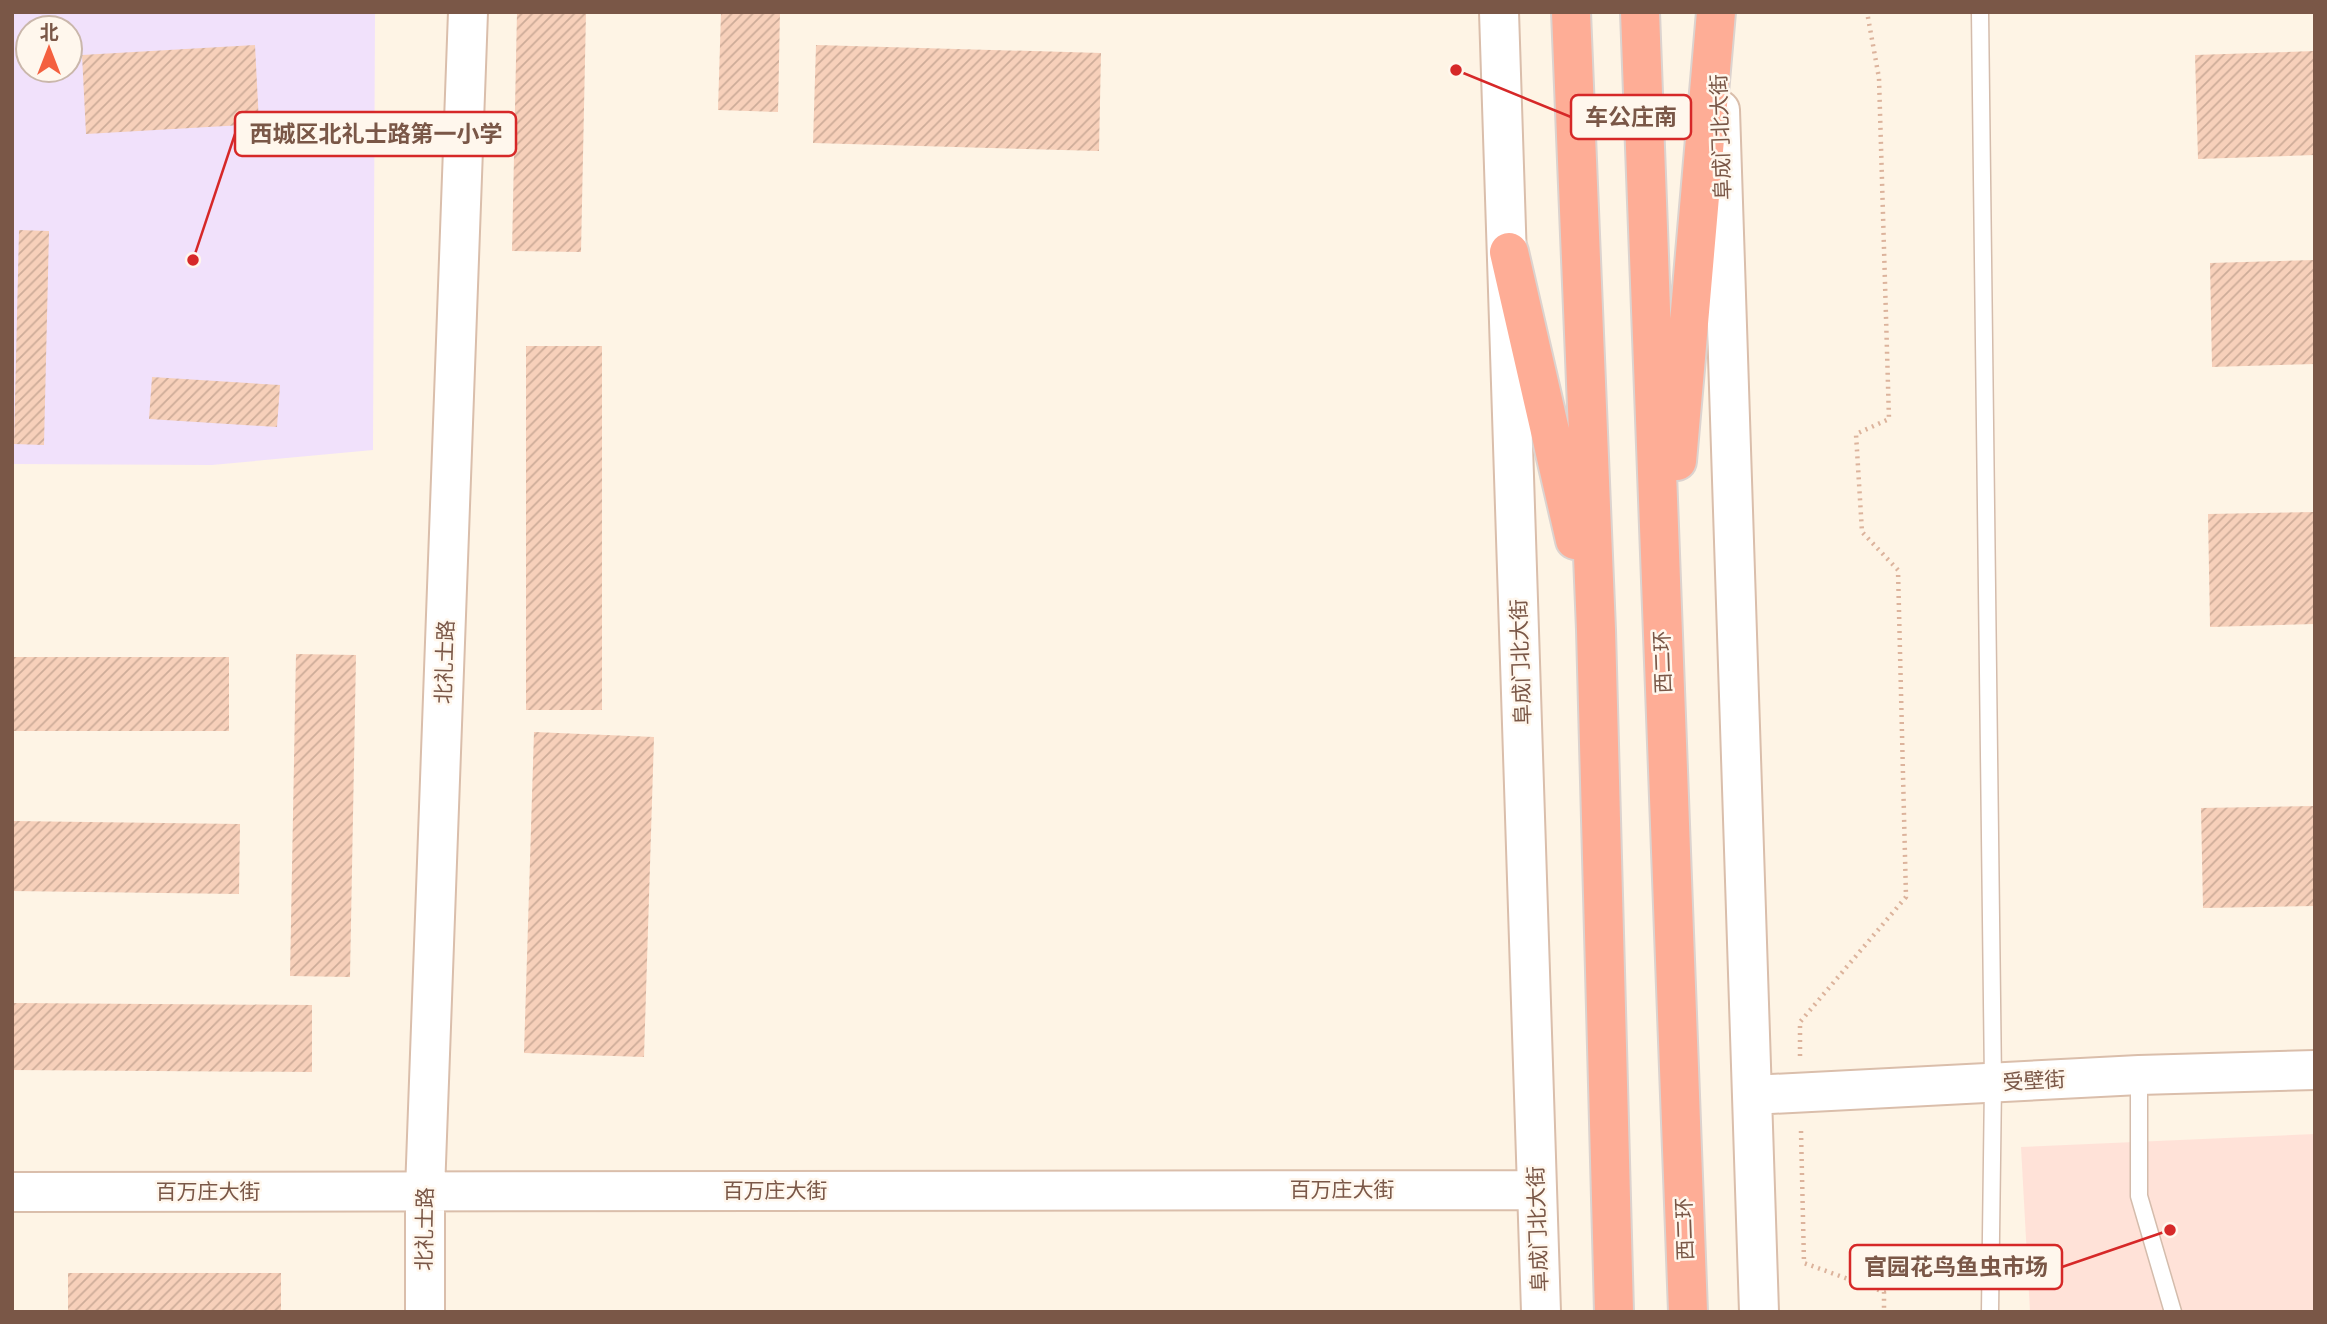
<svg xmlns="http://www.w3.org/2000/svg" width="2327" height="1324" font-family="'Fira Sans','Noto Sans SC',sans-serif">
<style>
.commercial{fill:#ffe2d8}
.education{fill:#f1e1fb;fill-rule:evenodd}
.building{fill:url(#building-hatch)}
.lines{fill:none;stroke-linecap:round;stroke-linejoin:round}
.lane-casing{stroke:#d4bcac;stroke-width:19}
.secondary-casing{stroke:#dabeab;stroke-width:42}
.highway-casing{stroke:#dcd3cf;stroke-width:42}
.path{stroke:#dcb39c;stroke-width:4.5;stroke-dasharray:2 5;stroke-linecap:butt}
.lane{stroke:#fff;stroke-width:16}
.secondary{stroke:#fff;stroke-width:38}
.highway{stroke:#fead96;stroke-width:38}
.labels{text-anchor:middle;stroke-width:5;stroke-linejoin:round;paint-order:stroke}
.street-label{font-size:21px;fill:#7a5747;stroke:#fff7ed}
.leader{fill:none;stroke:#d62828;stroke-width:2.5}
.callout-dot{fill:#d62828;stroke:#fff7ed;stroke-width:2.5}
.callout{fill:#fff7ed;stroke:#d62828;stroke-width:2.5}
.callout-label{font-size:23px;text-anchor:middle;font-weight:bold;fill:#7a5747}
</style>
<defs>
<pattern id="building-hatch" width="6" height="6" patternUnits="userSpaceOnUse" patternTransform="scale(1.75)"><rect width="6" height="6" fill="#f7d0ba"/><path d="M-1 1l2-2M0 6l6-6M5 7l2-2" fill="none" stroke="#cdac99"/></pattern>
</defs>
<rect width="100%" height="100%" fill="#fef4e5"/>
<path class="commercial" d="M2315,1134V1312H2030L2021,1147Z"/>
<path class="education" d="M12,12H375L373,450L212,465L12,464ZM28,28H70V70H28Z"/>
<path class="building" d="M517,12H586L581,252L512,251Z
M721,12H780L778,112L718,110Z
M255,45L259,124L86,134L82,55Z
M816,45L1101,53L1099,151L813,143Z
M2315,51V155L2198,159L2195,55Z
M19,230L49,231L44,445L14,444Z
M2315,260V364L2212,367L2210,263Z
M526,346H602V710H526Z
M152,377L280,385L277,427L149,419Z
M2315,512V624L2210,627L2208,514Z
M296,654L356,655L350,977L290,976Z
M12,657H229V731H12Z
M534,732L654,737L644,1057L524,1053Z
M2315,806V906L2203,908L2201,808Z
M12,821L240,824L239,894L12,891Z
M12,1003L312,1005V1072L12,1070Z
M68,1273H281V1312H68Z"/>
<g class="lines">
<g class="lane-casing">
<path id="lane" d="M1980,12L1993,1083L1990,1312
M2139,1075V1196L2173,1312"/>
</g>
<g class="secondary-casing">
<path id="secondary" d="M1499,12L1541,1312
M1720,110L1759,1312
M1752,1095L2139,1075L2315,1070
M12,1192L1537,1190
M425,1312V1191L468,12"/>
</g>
<g class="highway-casing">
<path id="highway" d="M1571,12L1596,630L1614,1312
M1640,12L1688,1312
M1509,252L1575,540
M1677,461L1716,12"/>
</g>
<path class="path" d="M1800,1056V1022L1906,897L1898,570L1862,532L1856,434L1889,419L1879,78L1867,12
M1801,1131L1804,1263L1884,1292V1312"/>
<use href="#lane" class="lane"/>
<use href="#secondary" class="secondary"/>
<use href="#highway" class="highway"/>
</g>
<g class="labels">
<g class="street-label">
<text transform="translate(1721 137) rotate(-92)" y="7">阜成门北大街</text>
<text transform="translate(445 662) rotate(-88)" y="7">北礼士路</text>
<text transform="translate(1521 662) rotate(-92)" y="7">阜成门北大街</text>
<text transform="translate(1663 662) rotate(-92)" y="7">西二环</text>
<text transform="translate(2034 1081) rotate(-3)" y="7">受壁街</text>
<text x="1342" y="1197">百万庄大街</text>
<text x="775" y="1198">百万庄大街</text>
<text x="208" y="1199">百万庄大街</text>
<text transform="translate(425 1229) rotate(-89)" y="7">北礼士路</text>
<text transform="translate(1538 1229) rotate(-92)" y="7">阜成门北大街</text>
<text transform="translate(1685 1229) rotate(-92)" y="7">西二环</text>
</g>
</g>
<path class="leader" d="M1456 70L1571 117M193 260L235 134M2170 1230L2062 1267"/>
<g class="callout-dot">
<circle cx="1456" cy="70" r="7"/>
<circle cx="193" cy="260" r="7"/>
<circle cx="2170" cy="1230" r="7"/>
</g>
<g class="callout">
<rect x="1571" y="95" width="120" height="44" rx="7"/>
<rect x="235" y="112" width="281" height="44" rx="7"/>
<rect x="1850" y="1245" width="212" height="44" rx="7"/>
</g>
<g class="callout-label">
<text x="1631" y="125">车公庄南</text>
<text x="376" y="142">西城区北礼士路第一小学</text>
<text x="1956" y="1275">官园花鸟鱼虫市场</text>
</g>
<rect width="2327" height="1324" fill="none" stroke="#7a5747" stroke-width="28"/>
<g transform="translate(49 49)"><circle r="33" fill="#fff7ed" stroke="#cab7ab" stroke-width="2"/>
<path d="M0-5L12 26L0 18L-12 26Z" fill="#f4603f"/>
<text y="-10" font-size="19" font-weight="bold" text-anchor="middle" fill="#7a5747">北</text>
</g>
</svg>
